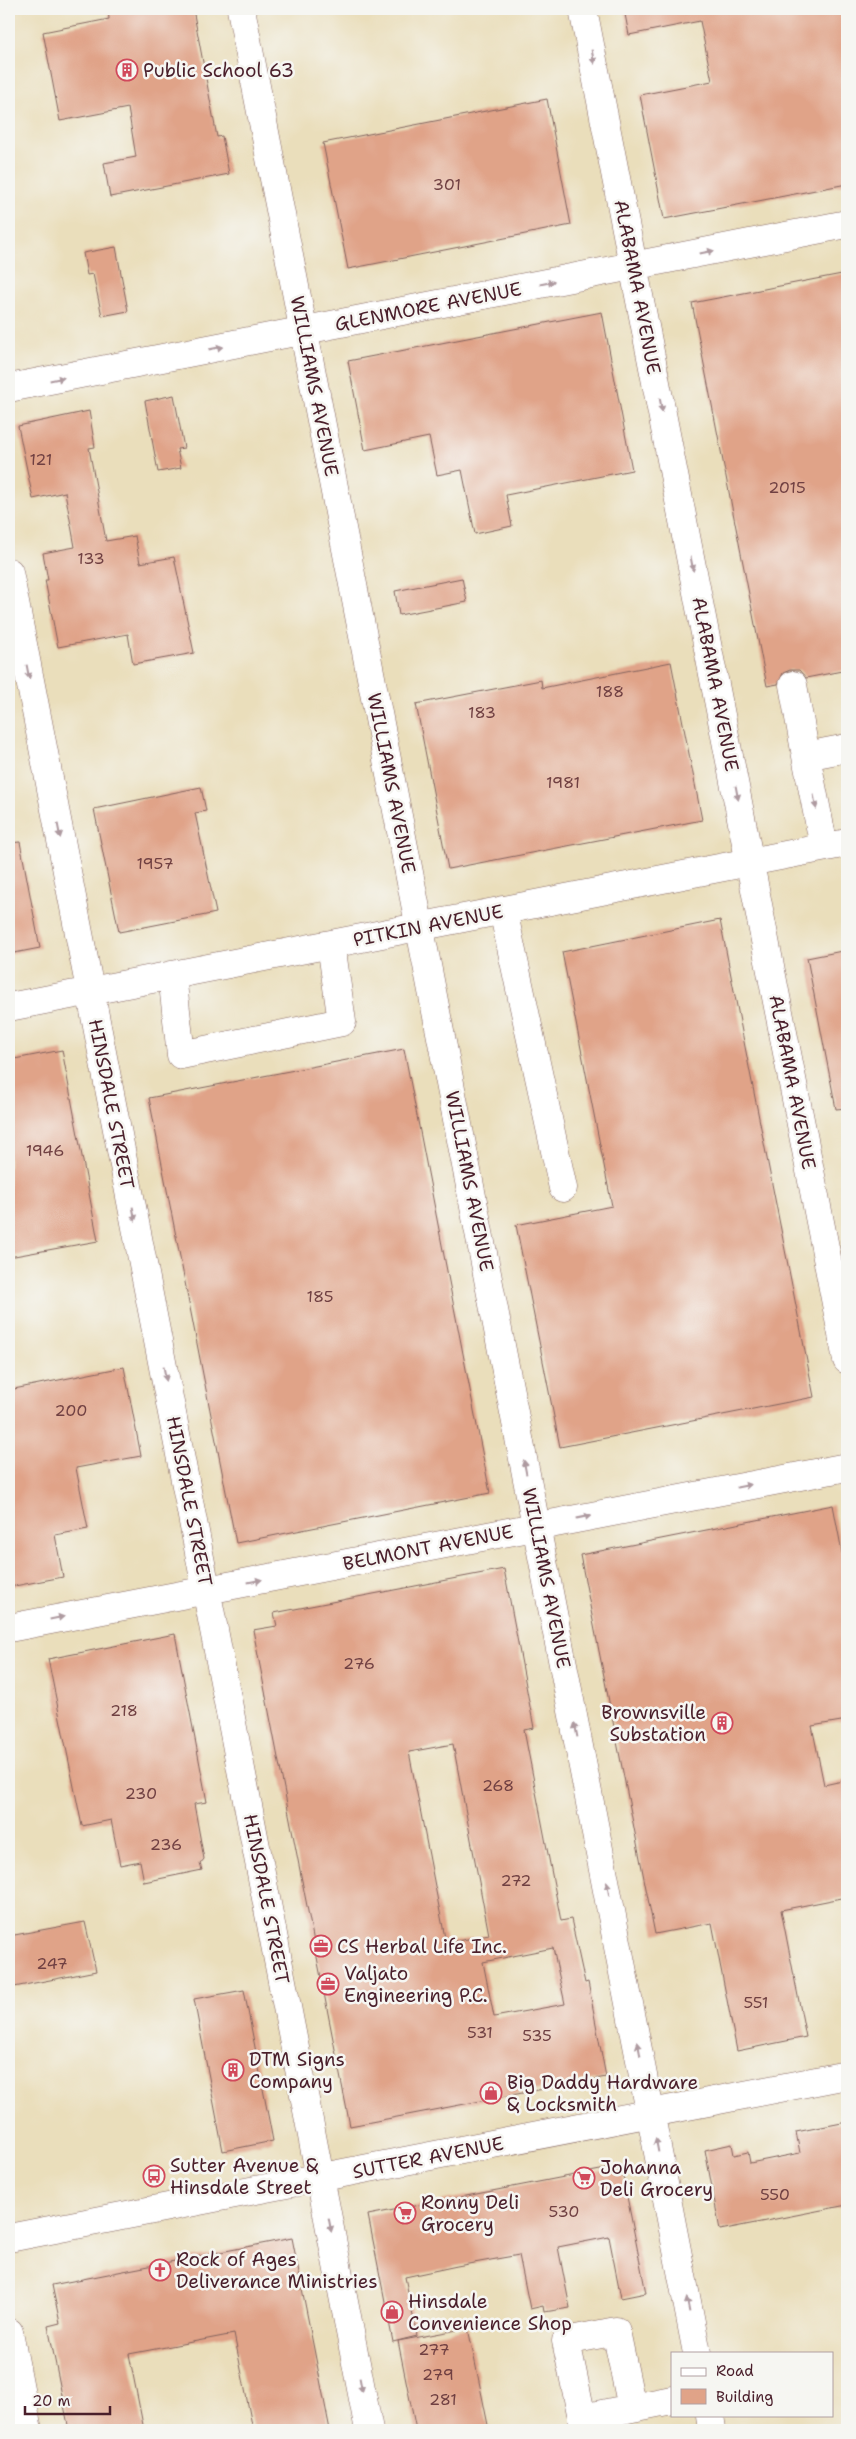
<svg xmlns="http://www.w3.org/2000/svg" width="856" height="2439" font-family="'Shantell Sans',sans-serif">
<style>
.building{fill:#e0a388;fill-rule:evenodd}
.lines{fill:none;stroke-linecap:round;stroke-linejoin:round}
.minor-casing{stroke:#82625d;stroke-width:29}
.minor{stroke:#fff;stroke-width:28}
.oneway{fill:#ae9aa0}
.labels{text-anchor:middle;stroke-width:5;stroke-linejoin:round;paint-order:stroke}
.number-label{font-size:16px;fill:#704042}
.poi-label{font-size:19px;fill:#4a1f2b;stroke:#f6f6f2;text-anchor:start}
.street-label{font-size:19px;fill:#4a1f2b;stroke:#f6f6f2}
</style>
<rect width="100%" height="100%" fill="#f6f6f2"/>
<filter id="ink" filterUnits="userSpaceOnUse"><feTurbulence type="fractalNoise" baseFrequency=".02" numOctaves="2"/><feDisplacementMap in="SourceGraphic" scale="10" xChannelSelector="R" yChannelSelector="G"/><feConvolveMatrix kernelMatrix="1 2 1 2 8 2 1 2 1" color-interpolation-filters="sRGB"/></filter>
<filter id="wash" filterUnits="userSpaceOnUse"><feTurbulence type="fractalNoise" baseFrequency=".0096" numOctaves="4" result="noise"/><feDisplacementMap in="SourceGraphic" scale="20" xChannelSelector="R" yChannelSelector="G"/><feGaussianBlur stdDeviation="1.12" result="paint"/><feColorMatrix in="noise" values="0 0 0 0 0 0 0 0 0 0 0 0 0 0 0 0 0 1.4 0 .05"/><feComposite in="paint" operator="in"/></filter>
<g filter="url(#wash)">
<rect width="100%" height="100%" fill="#eadebb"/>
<g id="blocks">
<path class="building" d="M108,9H193L217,137L222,136L229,174L110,197L104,163L136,157L128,108L60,121L43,32L109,19Z
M624,9H847V184L664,219L640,95L712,81L700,21L629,35Z
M547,99L571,225L348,269L323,143Z
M116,247L128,311L102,316L93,274L87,275L83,253Z
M847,273V670L806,678L799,670H790L783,673L778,684L767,686L692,303Z
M602,312L632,470L506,495L512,526L475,534L462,470L437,475L429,437L365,450L348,361Z
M174,395L184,448L177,449L181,468L158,472L145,401Z
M89,411L95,447L89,448L106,541L135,536L140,563L174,557L194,653L133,664L128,634L58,647L45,580H48L43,553L75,547L65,492L33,499L18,426Z
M462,578L467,602L399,615L395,591Z
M671,662L702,820L448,869L416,704L541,680L542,688Z
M201,787L206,811L195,813L216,913L119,932L94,809Z
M20,842L40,948L9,954V843Z
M720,920L814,1397L560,1447L516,1225L612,1206L562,952Z
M847,950V1108L836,1109L807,958Z
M404,1049L490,1493L236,1543L149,1098Z
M62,1050L98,1241L9,1257V1060Z
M124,1367L141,1456L76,1468L88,1529L55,1535L63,1577L9,1587V1390Z
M833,1505L847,1578V1720L812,1726L824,1785L847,1780V1897L781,1910L806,2037L737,2051L712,1923L655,1934L580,1555Z
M504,1569L534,1728L524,1730L561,1921L571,1919L585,1983L588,1982L606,2077L350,2126L253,1630L277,1626L274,1613ZM453,1744L489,1935L446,1943L409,1752ZM553,1948L565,2004L494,2017L483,1962Z
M175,1634L207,1802L194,1804L204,1859L200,1864L202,1870L144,1882L140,1861L120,1865L111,1820L82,1826L48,1659Z
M85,1922L96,1971L9,1988V1936Z
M244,1990L273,2141L223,2151L194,1999Z
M847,2122V2205L720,2230L705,2150L732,2144L734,2155L748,2152L750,2163L800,2153L796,2132Z
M621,2166L646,2293L621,2298L609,2237L558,2247L570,2308L544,2312L543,2306L530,2309L519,2255L457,2266L405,2277L417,2336L393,2342L368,2215Z
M292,2238L330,2430H253L234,2334L129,2354L144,2430H69L48,2326L60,2323L52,2285Z
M468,2328L489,2430H416L398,2341Z"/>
</g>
</g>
<g filter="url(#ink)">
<use href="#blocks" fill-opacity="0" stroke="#82625d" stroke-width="1"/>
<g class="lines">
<g class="minor-casing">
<path id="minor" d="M241,9L697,2353
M583,9L847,1360
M9,388L847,224
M9,572L369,2430
M793,685L806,756L847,748
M806,756L824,847
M503,910L563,1188
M172,975L181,1055L342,1022L331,944
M9,1007L847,843
M9,1628L847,1467
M9,2238L847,2075
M9,2332L28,2430
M632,2408L616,2331L566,2341L582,2418L672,2400
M710,2415L712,2430"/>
</g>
<use href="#minor" class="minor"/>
</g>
<defs><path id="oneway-solid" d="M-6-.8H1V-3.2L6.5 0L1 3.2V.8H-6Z" transform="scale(1.25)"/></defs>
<g class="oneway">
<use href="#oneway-solid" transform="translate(593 57) rotate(79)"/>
<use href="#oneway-solid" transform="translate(707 252) rotate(-11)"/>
<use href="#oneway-solid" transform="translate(547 283) rotate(-11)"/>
<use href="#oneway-solid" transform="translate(216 348) rotate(-11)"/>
<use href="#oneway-solid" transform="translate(57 379) rotate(-11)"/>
<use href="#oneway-solid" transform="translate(661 405) rotate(79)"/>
<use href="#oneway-solid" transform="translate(692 564) rotate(79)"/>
<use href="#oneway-solid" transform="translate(28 672) rotate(79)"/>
<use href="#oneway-solid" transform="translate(737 793) rotate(79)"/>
<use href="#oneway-solid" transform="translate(815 802) rotate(79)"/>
<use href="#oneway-solid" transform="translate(59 831) rotate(79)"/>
<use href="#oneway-solid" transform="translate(134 1214) rotate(79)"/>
<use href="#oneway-solid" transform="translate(165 1374) rotate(79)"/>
<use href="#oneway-solid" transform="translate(525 1467) rotate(-101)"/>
<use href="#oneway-solid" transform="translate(744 1486) rotate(-11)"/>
<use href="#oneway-solid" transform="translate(584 1517) rotate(-11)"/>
<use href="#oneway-solid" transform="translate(255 1581) rotate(-11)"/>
<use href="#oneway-solid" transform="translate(57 1618) rotate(-11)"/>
<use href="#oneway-solid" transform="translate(576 1730) rotate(-101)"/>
<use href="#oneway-solid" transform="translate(608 1889) rotate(-101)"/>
<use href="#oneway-solid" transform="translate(639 2049) rotate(-101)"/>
<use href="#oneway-solid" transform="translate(657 2145) rotate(-101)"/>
<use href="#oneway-solid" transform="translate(330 2225) rotate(79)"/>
<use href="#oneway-solid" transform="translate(688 2305) rotate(-101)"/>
<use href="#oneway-solid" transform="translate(361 2385) rotate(79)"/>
</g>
</g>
<defs>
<g id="building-ring" transform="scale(1.125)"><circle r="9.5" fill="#f6f6f2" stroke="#d1495b" stroke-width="1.5"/><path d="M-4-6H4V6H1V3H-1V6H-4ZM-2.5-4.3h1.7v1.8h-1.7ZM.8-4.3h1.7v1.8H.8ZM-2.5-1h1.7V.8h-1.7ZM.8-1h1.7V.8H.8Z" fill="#d1495b"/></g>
<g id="office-ring" transform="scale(1.125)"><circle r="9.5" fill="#f6f6f2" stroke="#d1495b" stroke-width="1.5"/><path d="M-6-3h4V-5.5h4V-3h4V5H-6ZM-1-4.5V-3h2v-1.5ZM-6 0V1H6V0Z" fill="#d1495b"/></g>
<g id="shop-ring" transform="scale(1.125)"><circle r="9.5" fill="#f6f6f2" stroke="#d1495b" stroke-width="1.5"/><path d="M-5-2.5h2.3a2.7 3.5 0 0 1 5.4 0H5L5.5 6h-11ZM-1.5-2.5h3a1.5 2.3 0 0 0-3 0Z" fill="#d1495b"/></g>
<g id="bus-ring" transform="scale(1.125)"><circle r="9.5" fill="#f6f6f2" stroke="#d1495b" stroke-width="1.5"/><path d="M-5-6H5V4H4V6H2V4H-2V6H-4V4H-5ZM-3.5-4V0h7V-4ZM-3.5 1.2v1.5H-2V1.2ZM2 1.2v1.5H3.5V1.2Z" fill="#d1495b"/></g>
<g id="supermarket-ring" transform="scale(1.125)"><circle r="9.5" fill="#f6f6f2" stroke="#d1495b" stroke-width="1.5"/><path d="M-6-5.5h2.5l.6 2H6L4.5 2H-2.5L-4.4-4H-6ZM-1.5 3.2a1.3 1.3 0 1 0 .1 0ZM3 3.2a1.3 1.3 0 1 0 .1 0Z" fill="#d1495b"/></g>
<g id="church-ring" transform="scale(1.125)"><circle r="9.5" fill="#f6f6f2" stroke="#d1495b" stroke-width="1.5"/><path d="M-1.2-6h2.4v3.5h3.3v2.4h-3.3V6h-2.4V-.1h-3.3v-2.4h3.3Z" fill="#d1495b"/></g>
</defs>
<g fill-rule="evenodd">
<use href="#building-ring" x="127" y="70"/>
<use href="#building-ring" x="722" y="1723"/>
<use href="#office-ring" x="321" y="1946"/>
<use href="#office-ring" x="328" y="1984"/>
<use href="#building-ring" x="233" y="2070"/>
<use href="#shop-ring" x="491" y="2093"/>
<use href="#bus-ring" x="154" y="2176"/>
<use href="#supermarket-ring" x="584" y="2178"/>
<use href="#supermarket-ring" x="405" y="2213"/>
<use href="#church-ring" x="160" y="2270"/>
<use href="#shop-ring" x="392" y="2312"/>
</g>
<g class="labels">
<g class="number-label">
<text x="447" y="190">301</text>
<text x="41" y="465">121</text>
<text x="787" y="493">2015</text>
<text x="91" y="564">133</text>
<text x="610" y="697">188</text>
<text x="482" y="718">183</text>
<text x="563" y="788">1981</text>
<text x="155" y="869">1957</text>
<text x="45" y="1156">1946</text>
<text x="320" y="1302">185</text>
<text x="71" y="1416">200</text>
<text x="359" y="1669">276</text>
<text x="124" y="1716">218</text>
<text x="498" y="1791">268</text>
<text x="141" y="1799">230</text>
<text x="166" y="1850">236</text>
<text x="516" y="1886">272</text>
<text x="52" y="1969">247</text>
<text x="756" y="2008">551</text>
<text x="480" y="2038">531</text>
<text x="537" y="2041">535</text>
<text x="775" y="2200">550</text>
<text x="564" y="2217">530</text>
<text x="434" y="2355">277</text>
<text x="438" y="2380">279</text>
<text x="443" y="2405">281</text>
</g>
<g class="poi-label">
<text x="143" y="77">Public School 63</text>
<text x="706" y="1719" text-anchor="end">Brownsville<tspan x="706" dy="22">Substation</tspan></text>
<text x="337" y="1953">CS Herbal Life Inc.</text>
<text x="344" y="1980">Valjato<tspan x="344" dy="22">Engineering P.C.</tspan></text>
<text x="249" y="2066">DTM Signs<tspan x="249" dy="22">Company</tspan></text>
<text x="507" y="2089">Big Daddy Hardware<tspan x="507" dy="22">&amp; Locksmith</tspan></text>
<text x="170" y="2172">Sutter Avenue &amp;<tspan x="170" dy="22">Hinsdale Street</tspan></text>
<text x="600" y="2174">Johanna<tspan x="600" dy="22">Deli Grocery</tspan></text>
<text x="421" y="2209">Ronny Deli<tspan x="421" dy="22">Grocery</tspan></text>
<text x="176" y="2266">Rock of Ages<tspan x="176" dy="22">Deliverance Ministries</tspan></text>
<text x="408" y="2308">Hinsdale<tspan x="408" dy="22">Convenience Shop</tspan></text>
</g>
<g class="street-label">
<text transform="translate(638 287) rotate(79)" y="7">ALABAMA AVENUE</text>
<text transform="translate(428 306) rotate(-11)" y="7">GLENMORE AVENUE</text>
<text transform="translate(315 386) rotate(79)" y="7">WILLIAMS AVENUE</text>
<text transform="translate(716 684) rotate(79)" y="7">ALABAMA AVENUE</text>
<text transform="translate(392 783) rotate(79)" y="7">WILLIAMS AVENUE</text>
<text transform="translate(428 925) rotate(-11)" y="7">PITKIN AVENUE</text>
<text transform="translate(793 1082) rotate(79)" y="7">ALABAMA AVENUE</text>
<text transform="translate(112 1104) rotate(79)" y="7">HINSDALE STREET</text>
<text transform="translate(470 1181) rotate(79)" y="7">WILLIAMS AVENUE</text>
<text transform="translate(190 1501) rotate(79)" y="7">HINSDALE STREET</text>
<text transform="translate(428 1547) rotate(-11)" y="7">BELMONT AVENUE</text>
<text transform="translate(547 1578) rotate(79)" y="7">WILLIAMS AVENUE</text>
<text transform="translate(267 1899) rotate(79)" y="7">HINSDALE STREET</text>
<text transform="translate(428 2157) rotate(-11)" y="7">SUTTER AVENUE</text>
</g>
</g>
<rect width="856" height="2439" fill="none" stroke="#f6f6f2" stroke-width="30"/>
<rect x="671" y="2352" width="162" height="65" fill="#f6f6f2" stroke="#b1a0a2"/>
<rect x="681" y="2368" width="25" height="8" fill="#ffffff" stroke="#b1a0a2"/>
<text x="716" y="2376" font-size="15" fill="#4a1f2b">Road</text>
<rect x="681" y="2389" width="25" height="15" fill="#e0a388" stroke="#b1a0a2"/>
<text x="716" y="2402" font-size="15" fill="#4a1f2b">Building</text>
<path d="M25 2406v8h85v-8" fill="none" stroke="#4a1f2b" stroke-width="2.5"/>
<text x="32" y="2406" font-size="15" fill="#4a1f2b" stroke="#f6f6f2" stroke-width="4" paint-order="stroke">20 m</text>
</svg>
